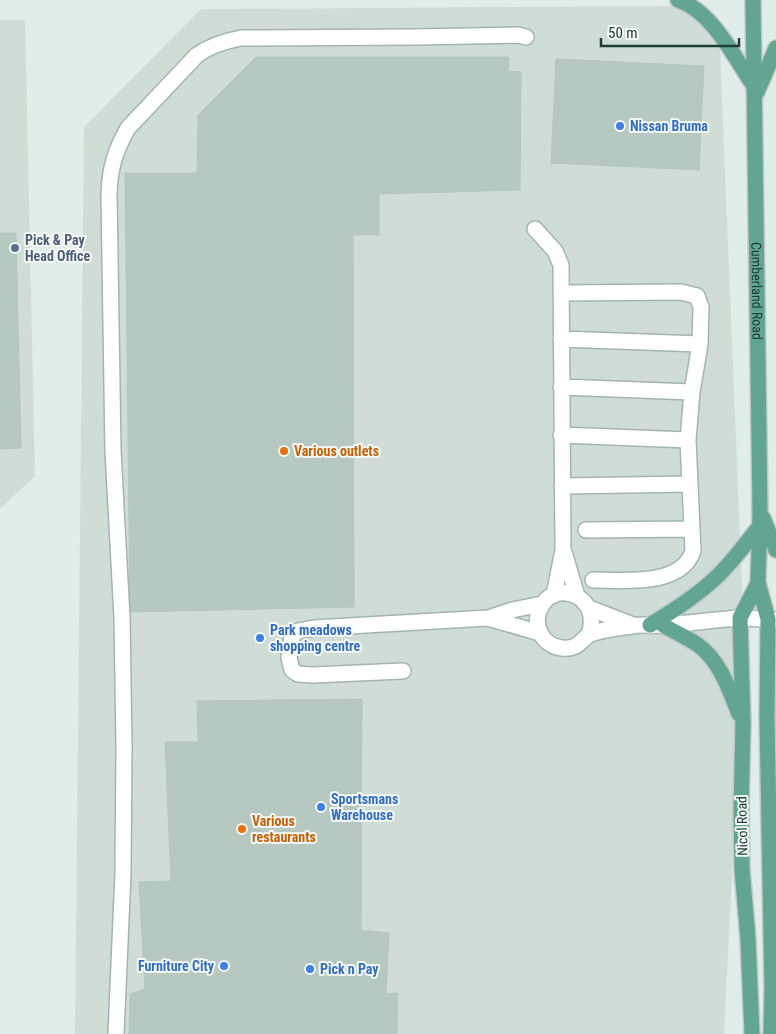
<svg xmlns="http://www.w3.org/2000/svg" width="776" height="1034" font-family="'Roboto Condensed',sans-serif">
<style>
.built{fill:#d0ddd6}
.building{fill:#b7c8c0;stroke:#b3c7be}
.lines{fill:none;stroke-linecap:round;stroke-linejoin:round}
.minor-casing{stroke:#a3b5af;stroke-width:18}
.major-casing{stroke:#c1c9c7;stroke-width:18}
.minor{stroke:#fff;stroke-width:15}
.major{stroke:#63a593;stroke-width:15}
.shop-dot{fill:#3f7fe0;stroke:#f2f9f6;stroke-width:2}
.service-dot{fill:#5c6f8a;stroke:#f2f9f6;stroke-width:2}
.food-dot{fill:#e8710a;stroke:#f2f9f6;stroke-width:2}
.labels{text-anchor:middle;stroke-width:4;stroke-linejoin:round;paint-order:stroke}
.shop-label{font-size:14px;font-weight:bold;fill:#366cbe;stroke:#f2f9f6;text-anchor:start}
.service-label{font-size:14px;font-weight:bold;fill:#4e5e75;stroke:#f2f9f6;text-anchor:start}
.street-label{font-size:14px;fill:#203f36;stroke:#f2f9f6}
.food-label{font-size:14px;font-weight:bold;fill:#c56008;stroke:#f2f9f6;text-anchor:start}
</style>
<rect width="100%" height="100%" fill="#e1ede8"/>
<path class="built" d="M676,6L697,15L712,30L720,50L744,634L724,1034H75L84,127L201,9Z
M0,20H25L35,476L0,509Z"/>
<path class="building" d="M256,57H509L508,71L521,72L520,190L379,194V235H353L354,607L130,612L125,173H197L198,115Z
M556,59L704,66L699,170L551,163Z
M0,233H16L21,448L0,449Z
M362,699L361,930L389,933L386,994L398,993L397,1034H129L130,994L145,989L139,882L171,881L165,742H198L197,701Z"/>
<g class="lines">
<g class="minor-casing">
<path id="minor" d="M535,229L555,251L561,265L563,550L554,595
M561,293L681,292L697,296L701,307L700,344L692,392L688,440L693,551C681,587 624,580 593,580
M561,339L700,344
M561,387L692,392
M561,435L688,440
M562,486L690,484
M586,530L692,529
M564,552L577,596
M589,608L633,625
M488,618L540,633
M589,634C602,599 559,578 542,605C531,622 541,646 562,648C580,650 581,638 591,634C603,629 619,628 632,626C643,624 655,626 666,625C690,623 714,620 738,618C750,618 763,619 776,620
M403,671L313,675L298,674L292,670L289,658L292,636L298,631L314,628L488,618L512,610L542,604
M116,1034L123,873L124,747L122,618L113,451L109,194C110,167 115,151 128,128L197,55C211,45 225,41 241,38L414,37L518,35L526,37"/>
</g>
<g class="major-casing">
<g id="major">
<path d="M678,0C713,12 734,57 754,86"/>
<path id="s1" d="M753,0L760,512L758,583L768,619L767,718L772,987L771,1034"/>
<path d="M757,92L776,48"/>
<path d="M763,518L776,550"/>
<path d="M650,625C671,612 692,599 711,582C730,566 744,545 760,526"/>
<path d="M663,625C674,632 687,637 698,645C720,661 729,689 739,714"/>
<path d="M752,1034L748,939L742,869L741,813L743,722L740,618L758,583"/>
</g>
</g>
<use href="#minor" class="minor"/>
<use href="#major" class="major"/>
</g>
<g class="shop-dot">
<circle cx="620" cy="126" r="5"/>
<circle cx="260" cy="638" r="5"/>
<circle cx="321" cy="807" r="5"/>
<circle cx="224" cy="966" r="5"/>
<circle cx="310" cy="969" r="5"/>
</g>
<circle class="service-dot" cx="15" cy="248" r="5"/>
<g class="food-dot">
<circle cx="284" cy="451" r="5"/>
<circle cx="242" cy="829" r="5"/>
</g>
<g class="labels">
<g class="shop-label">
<text x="630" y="131">Nissan Bruma</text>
<text x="270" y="635">Park meadows<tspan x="270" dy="16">shopping centre</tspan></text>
<text x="331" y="804">Sportsmans<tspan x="331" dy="16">Warehouse</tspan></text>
<text x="214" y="971" text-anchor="end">Furniture City</text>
<text x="320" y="974">Pick n Pay</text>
</g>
<g class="service-label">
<text x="25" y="245">Pick &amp; Pay<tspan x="25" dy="16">Head Office</tspan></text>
</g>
<g class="street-label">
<text dy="5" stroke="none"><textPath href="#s1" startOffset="291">Cumberland Road</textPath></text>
<text transform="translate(742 826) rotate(-91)" y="5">Nicol Road</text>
</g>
<g class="food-label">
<text x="294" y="456">Various outlets</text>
<text x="252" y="826">Various<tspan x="252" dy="16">restaurants</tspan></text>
</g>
</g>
<path d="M601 38v8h138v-8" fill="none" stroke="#203f36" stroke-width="2.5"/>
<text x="608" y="38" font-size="15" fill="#203f36" stroke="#f2f9f6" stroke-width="4" paint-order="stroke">50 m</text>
</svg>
